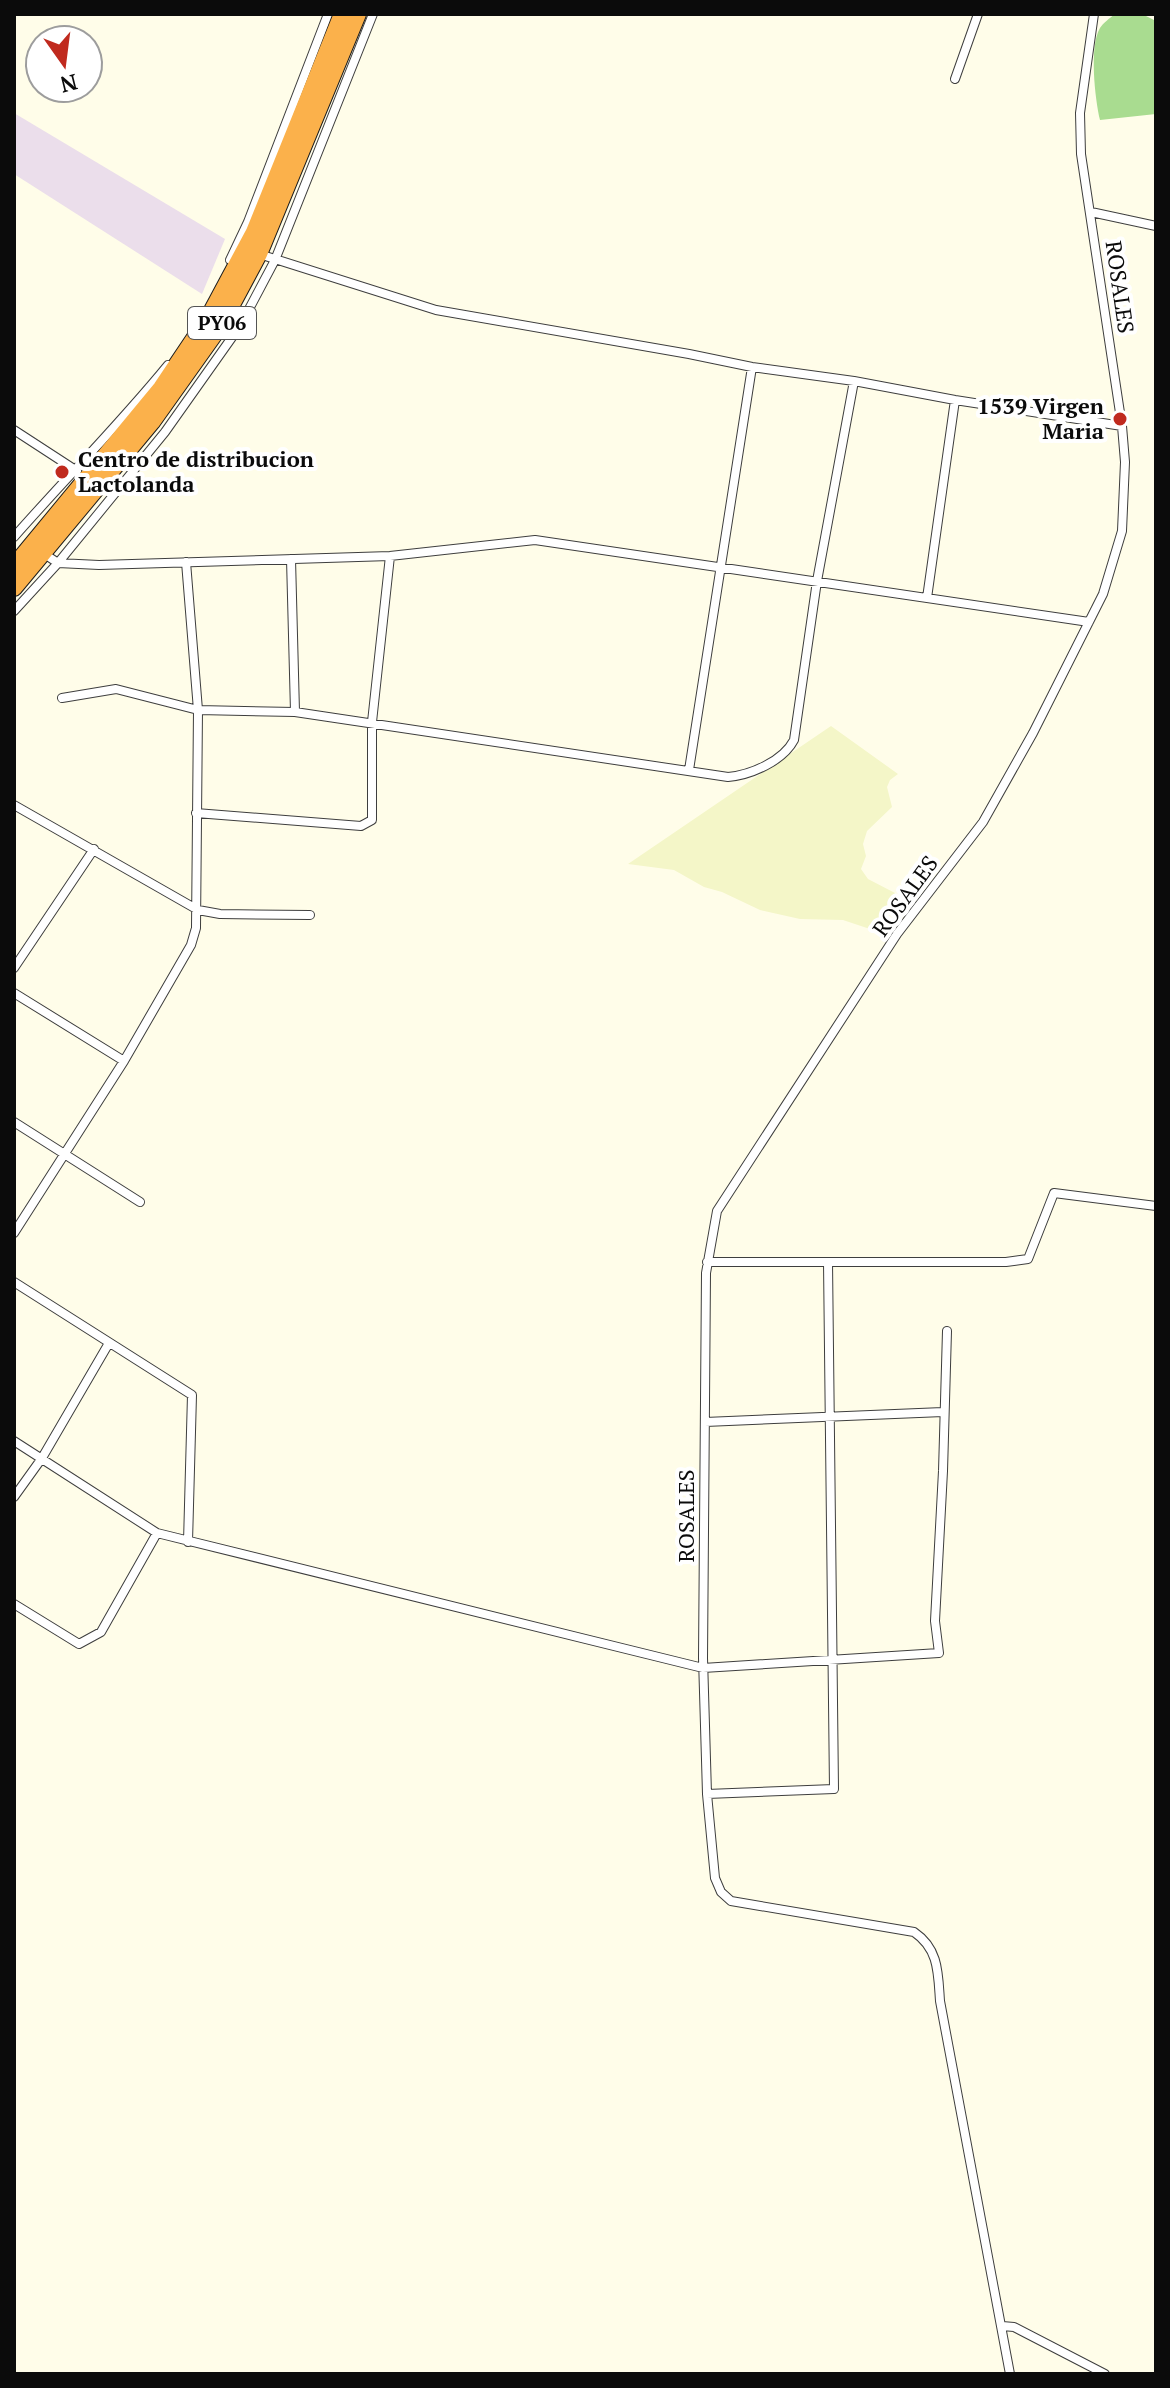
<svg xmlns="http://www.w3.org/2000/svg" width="1170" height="2388" font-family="'PT Serif',serif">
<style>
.industrial{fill:#ebdeeb}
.farmland{fill:#f4f6c8}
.forest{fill:#a9dc90}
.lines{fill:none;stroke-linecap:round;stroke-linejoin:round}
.street-casing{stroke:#3e3e3e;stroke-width:10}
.highway-casing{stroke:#1c1c1c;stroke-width:18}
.street{stroke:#fff;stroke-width:8}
.highway{stroke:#fbb14b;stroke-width:16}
.poi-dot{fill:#c02a1e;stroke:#fff;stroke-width:3}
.labels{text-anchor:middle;stroke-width:8;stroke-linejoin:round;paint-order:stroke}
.shield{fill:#fff;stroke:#545454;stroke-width:2}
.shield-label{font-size:20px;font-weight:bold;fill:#0b0b0b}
.street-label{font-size:22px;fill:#0b0b0b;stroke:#fff}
.poi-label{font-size:22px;font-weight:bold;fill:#0b0b0b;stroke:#fff;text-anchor:end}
</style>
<rect width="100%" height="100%" fill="#fffde9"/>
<path class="industrial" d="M14,113L225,239L202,294L14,174Z"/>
<path class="farmland" d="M831,726L898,774L890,780L887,787L892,807L867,831L863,844L866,856L861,869L868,879L895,893L879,932L843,920L800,919L760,910L722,892L704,887L674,870L628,864Z"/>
<path class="forest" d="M1115,14L1144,15L1156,21V114L1100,120C1095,99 1089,46 1100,28C1103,23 1110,18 1115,14Z"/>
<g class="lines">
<g class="street-casing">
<path id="street" d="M955,79L978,14
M1091,212L1156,226
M259,254L436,310L689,354L752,367L854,381L955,400L1122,426
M230,260L248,222L328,14
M14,430L77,471
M14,537C65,479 119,425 168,365
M43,553L58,563L99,565L390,556L535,540L1089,622
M291,559L295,712
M927,598L955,400
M14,611L58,563L165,432L240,326L275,260L373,14
M62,698L116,689L198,710L295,712L728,777C751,775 783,761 794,740L817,581L854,381
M689,770L752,367
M14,805L198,910L220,914L310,915
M196,813L361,826L372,820V722L390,556
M14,968L94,849
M14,993L124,1061
M14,1122L140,1202
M14,1233L124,1061L191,945L196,928L198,710L186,562
M707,1262H1006L1028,1259L1054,1193L1156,1206
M14,1282L192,1395L188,1542
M705,1422L943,1412
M14,1441L157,1533L703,1668L939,1653L935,1621L943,1471L947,1331
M14,1497L42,1458L109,1343
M14,1604L79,1644L101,1632L157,1533
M707,1794L834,1789L828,1262
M1002,2326L1014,2327L1105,2374
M1010,2374L940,2001C938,1973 939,1949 914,1932L731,1901L721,1892L715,1878L707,1794L703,1658L706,1273L717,1211L897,934L983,822L1033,733L1103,594L1122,531L1125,462L1122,426L1081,154L1080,113L1094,14"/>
</g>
<g class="highway-casing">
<path id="highway" d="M14,566L161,388L208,318L254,232L342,14
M14,588L152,422L221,325L259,254L358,14"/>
</g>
<use href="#street" class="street"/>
<use href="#highway" class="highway"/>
</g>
<g class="poi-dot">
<circle cx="1120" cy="419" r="8"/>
<circle cx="62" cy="472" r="8"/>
</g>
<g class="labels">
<rect class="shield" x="188" y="307" width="68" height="32" rx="6"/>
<g class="shield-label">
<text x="222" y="330">PY06</text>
</g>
<g class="street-label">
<text transform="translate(1120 287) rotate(82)" y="8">ROSALES</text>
<text transform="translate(905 896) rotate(-54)" y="8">ROSALES</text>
<text transform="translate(686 1516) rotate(-90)" y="8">ROSALES</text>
</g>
<g class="poi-label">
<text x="1104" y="414">1539 Virgen<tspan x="1104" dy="25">Maria</tspan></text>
<text x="78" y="467" text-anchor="start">Centro de distribucion<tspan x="78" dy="25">Lactolanda</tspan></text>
</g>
</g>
<rect width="1170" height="2388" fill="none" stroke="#0b0b0b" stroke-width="32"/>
<g transform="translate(64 64) rotate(166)"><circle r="38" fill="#ffffff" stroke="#9d9d9d" stroke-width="2"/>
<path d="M0-6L14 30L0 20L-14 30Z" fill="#c02a1e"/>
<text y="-12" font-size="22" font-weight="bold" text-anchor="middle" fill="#0b0b0b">N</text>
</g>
</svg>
